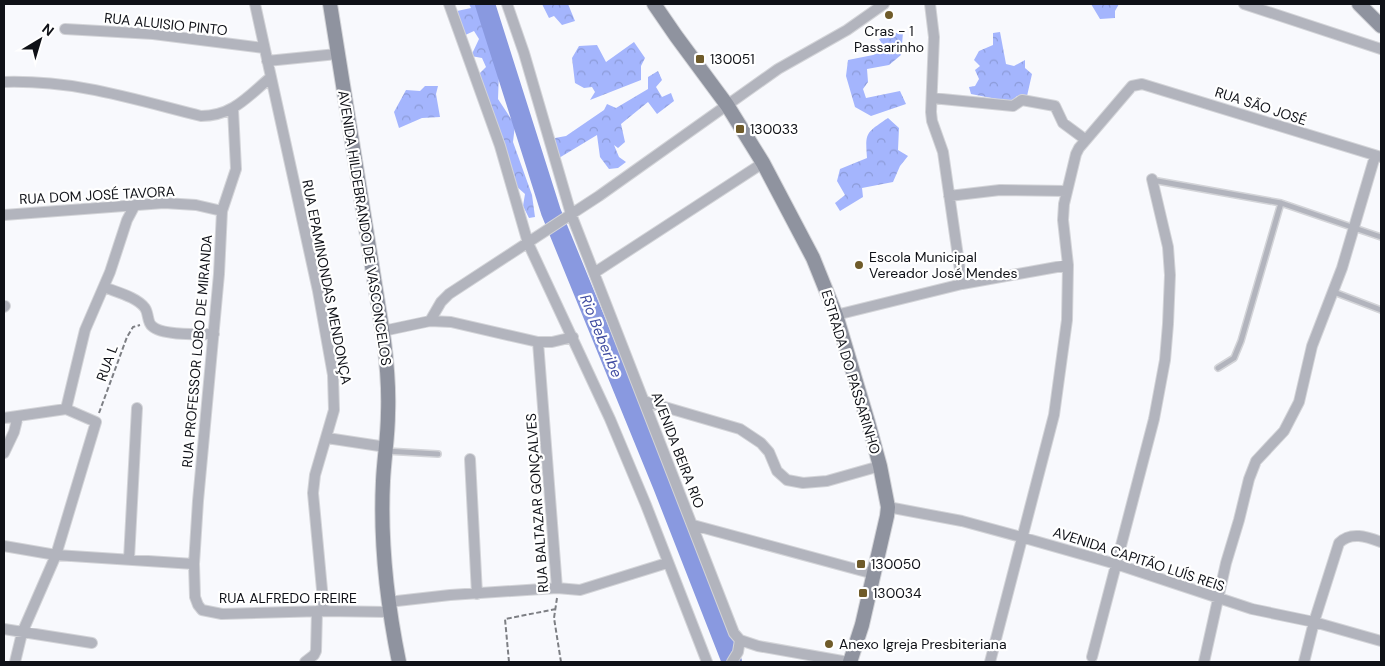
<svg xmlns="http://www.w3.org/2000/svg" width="1385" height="666" font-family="'DM Sans',sans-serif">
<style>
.forest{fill:url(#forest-crowns)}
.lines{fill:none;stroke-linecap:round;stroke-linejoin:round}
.river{stroke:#8999e0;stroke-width:20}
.lane-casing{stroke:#d3d4d8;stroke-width:8}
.street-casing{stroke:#d3d4d8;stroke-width:12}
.secondary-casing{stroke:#d3d4d8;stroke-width:16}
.path{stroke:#7d7f84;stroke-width:2;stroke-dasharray:5 2.5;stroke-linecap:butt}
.lane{stroke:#b2b4bd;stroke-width:5}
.street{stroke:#b2b4bd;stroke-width:10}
.secondary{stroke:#8f939f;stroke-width:14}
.poi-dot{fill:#6f5b2a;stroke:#fff;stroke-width:2}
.labels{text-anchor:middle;stroke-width:4.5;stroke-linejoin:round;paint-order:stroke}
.street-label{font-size:14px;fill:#0f1117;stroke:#fff}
.poi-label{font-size:14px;fill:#0f1117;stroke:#fff;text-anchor:start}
.water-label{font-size:15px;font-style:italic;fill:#424ea2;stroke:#fff}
</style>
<defs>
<pattern id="forest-crowns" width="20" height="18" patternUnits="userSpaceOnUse" patternTransform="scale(1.25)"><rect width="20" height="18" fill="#a4b5fd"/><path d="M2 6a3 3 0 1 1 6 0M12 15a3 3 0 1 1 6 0" fill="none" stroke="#8c9bd8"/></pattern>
</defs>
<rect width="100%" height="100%" fill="#f8f9fd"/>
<path class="forest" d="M469,4H479L499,73L498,99L515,125L513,142L532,195L535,217L529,218L523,206L525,194L516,186L478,75L486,67L482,58L471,56L479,39L474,31L461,37L457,11L471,8Z
M542,4H568L575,21L562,25L554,16L549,18Z
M1091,4H1119L1115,11V18L1100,19Z
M1000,32L1006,64L1014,66L1025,60V68L1032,74L1027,96H1017L1012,102L971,94L969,87L975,86L979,79L975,70L980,66L974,60L979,51L993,45V33Z
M895,33H903L901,55L889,65L867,69L868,82L863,89L866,98L900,91L906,104L871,116L855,107L846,76L848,60L873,55L886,50L879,39Z
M634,42L645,58L641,66V80L590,100L595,92L592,87L584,88L575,83L572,58L579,46L597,45L606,62Z
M658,71L662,80L656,87L662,97L671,93L674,101L657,114L648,102L621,124L625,142L618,148L614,145L619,157L626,162L618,168L609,169L600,157L597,135L559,158L554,143L555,138L566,136L604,110L607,104L616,108L648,89V77Z
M425,86H438L436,94L440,117L422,118L399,128L394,112L406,90L420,91Z
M888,118L899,128L898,150L908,156L900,166L893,182L862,188L863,197L840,211L835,203L845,195L837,181L840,169L867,158C865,132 866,133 888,118Z"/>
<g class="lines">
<path class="river" d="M485,4L551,212L663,486L732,662"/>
<g class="lane-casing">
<path id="lane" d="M1152,180L1281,203L1381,237
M1334,292L1381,310
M1218,368L1234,358L1241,341L1281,203
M386,451L438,454"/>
</g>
<g class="street-casing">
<path id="street" d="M255,4L318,291L333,375L334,410L315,475L313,493L324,611
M449,4L500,146L528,243L610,419L646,505L707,662
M507,4L524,53L571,214L734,633L740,640L758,646L848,662
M930,4L934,37L931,112L932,121L943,152L962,284
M1244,4L1381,49
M65,29L153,34L264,48
M267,61L337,54
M4,82C76,80 133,99 201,116C233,116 248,96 271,77
M932,98L1013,106L1022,100L1055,106L1063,123L1086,140
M233,109L236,169L222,211L219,274L198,501L194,564L195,597L198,605L202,610L222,614L324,611L389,612
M949,196L1000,190L1067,191
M4,215L164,203L196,205L222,211
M594,273L763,163
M104,287C116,292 137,297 145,308C149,314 147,322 152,326C162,336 199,334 214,334
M4,307L5,306
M836,315L962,284L1068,265
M430,321L441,302L449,294L599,196L778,69L847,30L884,4
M383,331L430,321L451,322L538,342H552L573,337
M538,342L557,588
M644,401L740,429L761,443L769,452L777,471L787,480L803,483L827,481L880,466
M66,409L85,330L110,272L127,220L135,205
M4,418L66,409L96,422L56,555L22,633L15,662
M327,438L386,447
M4,453L14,432L18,416
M470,459L477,594
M888,507L962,521L1021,537L1116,564L1252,609L1314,622L1381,641
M693,525L874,574
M4,546L56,555L194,564
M129,559L137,408
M388,602L450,595L557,588L580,590L667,563
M4,629L92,643
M1092,657L1154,419L1165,360L1168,324L1170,275L1168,247L1152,179
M305,662L314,655L316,651L317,611
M732,662L738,652L740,640
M990,662L1054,415L1067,320L1068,265L1063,220L1064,204L1076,154L1079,148L1132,86L1142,84L1381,157
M1204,662L1226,563L1239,520L1249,479L1256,461L1284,431L1299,402L1312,346L1342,268L1375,156
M1304,662L1314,622L1339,543C1351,531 1367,537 1381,542"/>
</g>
<g class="secondary-casing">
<path id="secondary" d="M330,4L384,341C387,365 389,389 388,413C388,436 384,459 383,481C380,542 387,603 399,662
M654,4L676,36L727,105L763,163L813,258L836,315L868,422L880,466L888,507L887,516L862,625L850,662
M1359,4L1381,26"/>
</g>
<path class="path" d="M99,413L127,337L133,327L140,325
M557,598L554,618L561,662
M509,662L505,619L556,609"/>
<use href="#lane" class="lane"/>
<use href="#street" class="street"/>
<use href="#secondary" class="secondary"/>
</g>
<g class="poi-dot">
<circle cx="889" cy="15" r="5"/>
<rect x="695" y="54" width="10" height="10" rx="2.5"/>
<rect x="735" y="124" width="10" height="10" rx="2.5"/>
<circle cx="859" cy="265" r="5"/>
<rect x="856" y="559" width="10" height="10" rx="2.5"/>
<rect x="858" y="588" width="10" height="10" rx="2.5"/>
<circle cx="829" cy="644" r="5"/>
</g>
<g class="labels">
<g class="street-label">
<text transform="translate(166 24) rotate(6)" y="5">RUA ALUISIO PINTO</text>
<text transform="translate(1261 106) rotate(18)" y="5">RUA SÃO JOSÉ</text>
<text transform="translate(97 195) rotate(-3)" y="5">RUA DOM JOSÉ TAVORA</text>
<text transform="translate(365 228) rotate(81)" y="5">AVENIDA HILDEBRANDO DE VASCONCELOS</text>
<text transform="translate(327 282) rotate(79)" y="5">RUA EPAMINONDAS MENDONÇA</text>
<text transform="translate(197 351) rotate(-85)" y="5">RUA PROFESSOR LOBO DE MIRANDA</text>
<text transform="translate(107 363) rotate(-70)" y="5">RUA L</text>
<text transform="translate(851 372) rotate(73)" y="5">ESTRADA DO PASSARINHO</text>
<text transform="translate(678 450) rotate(69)" y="5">AVENIDA BEIRA RIO</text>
<text transform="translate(537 503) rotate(-94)" y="5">RUA BALTAZAR GONÇALVES</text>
<text transform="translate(1139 559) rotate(18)" y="5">AVENIDA CAPITÃO LUÍS REIS</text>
<text x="288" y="603">RUA ALFREDO FREIRE</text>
</g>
<g class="poi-label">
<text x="889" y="36" text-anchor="middle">Cras - 1<tspan x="889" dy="16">Passarinho</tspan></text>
<text x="710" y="64">130051</text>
<text x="750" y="134">130033</text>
<text x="869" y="262">Escola Municipal<tspan x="869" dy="16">Vereador José Mendes</tspan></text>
<text x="871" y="569">130050</text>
<text x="873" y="598">130034</text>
<text x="839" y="649">Anexo Igreja Presbiteriana</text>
</g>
<g class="water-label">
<text transform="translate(601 336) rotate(68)" y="5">Rio Beberibe</text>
</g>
</g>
<rect width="1385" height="666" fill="none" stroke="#0f1117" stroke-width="10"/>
<g transform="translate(40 40) rotate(38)" stroke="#ffffff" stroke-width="4" paint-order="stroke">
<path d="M0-4L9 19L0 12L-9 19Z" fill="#0f1117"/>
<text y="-8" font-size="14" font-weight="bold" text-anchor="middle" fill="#0f1117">N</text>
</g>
</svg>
